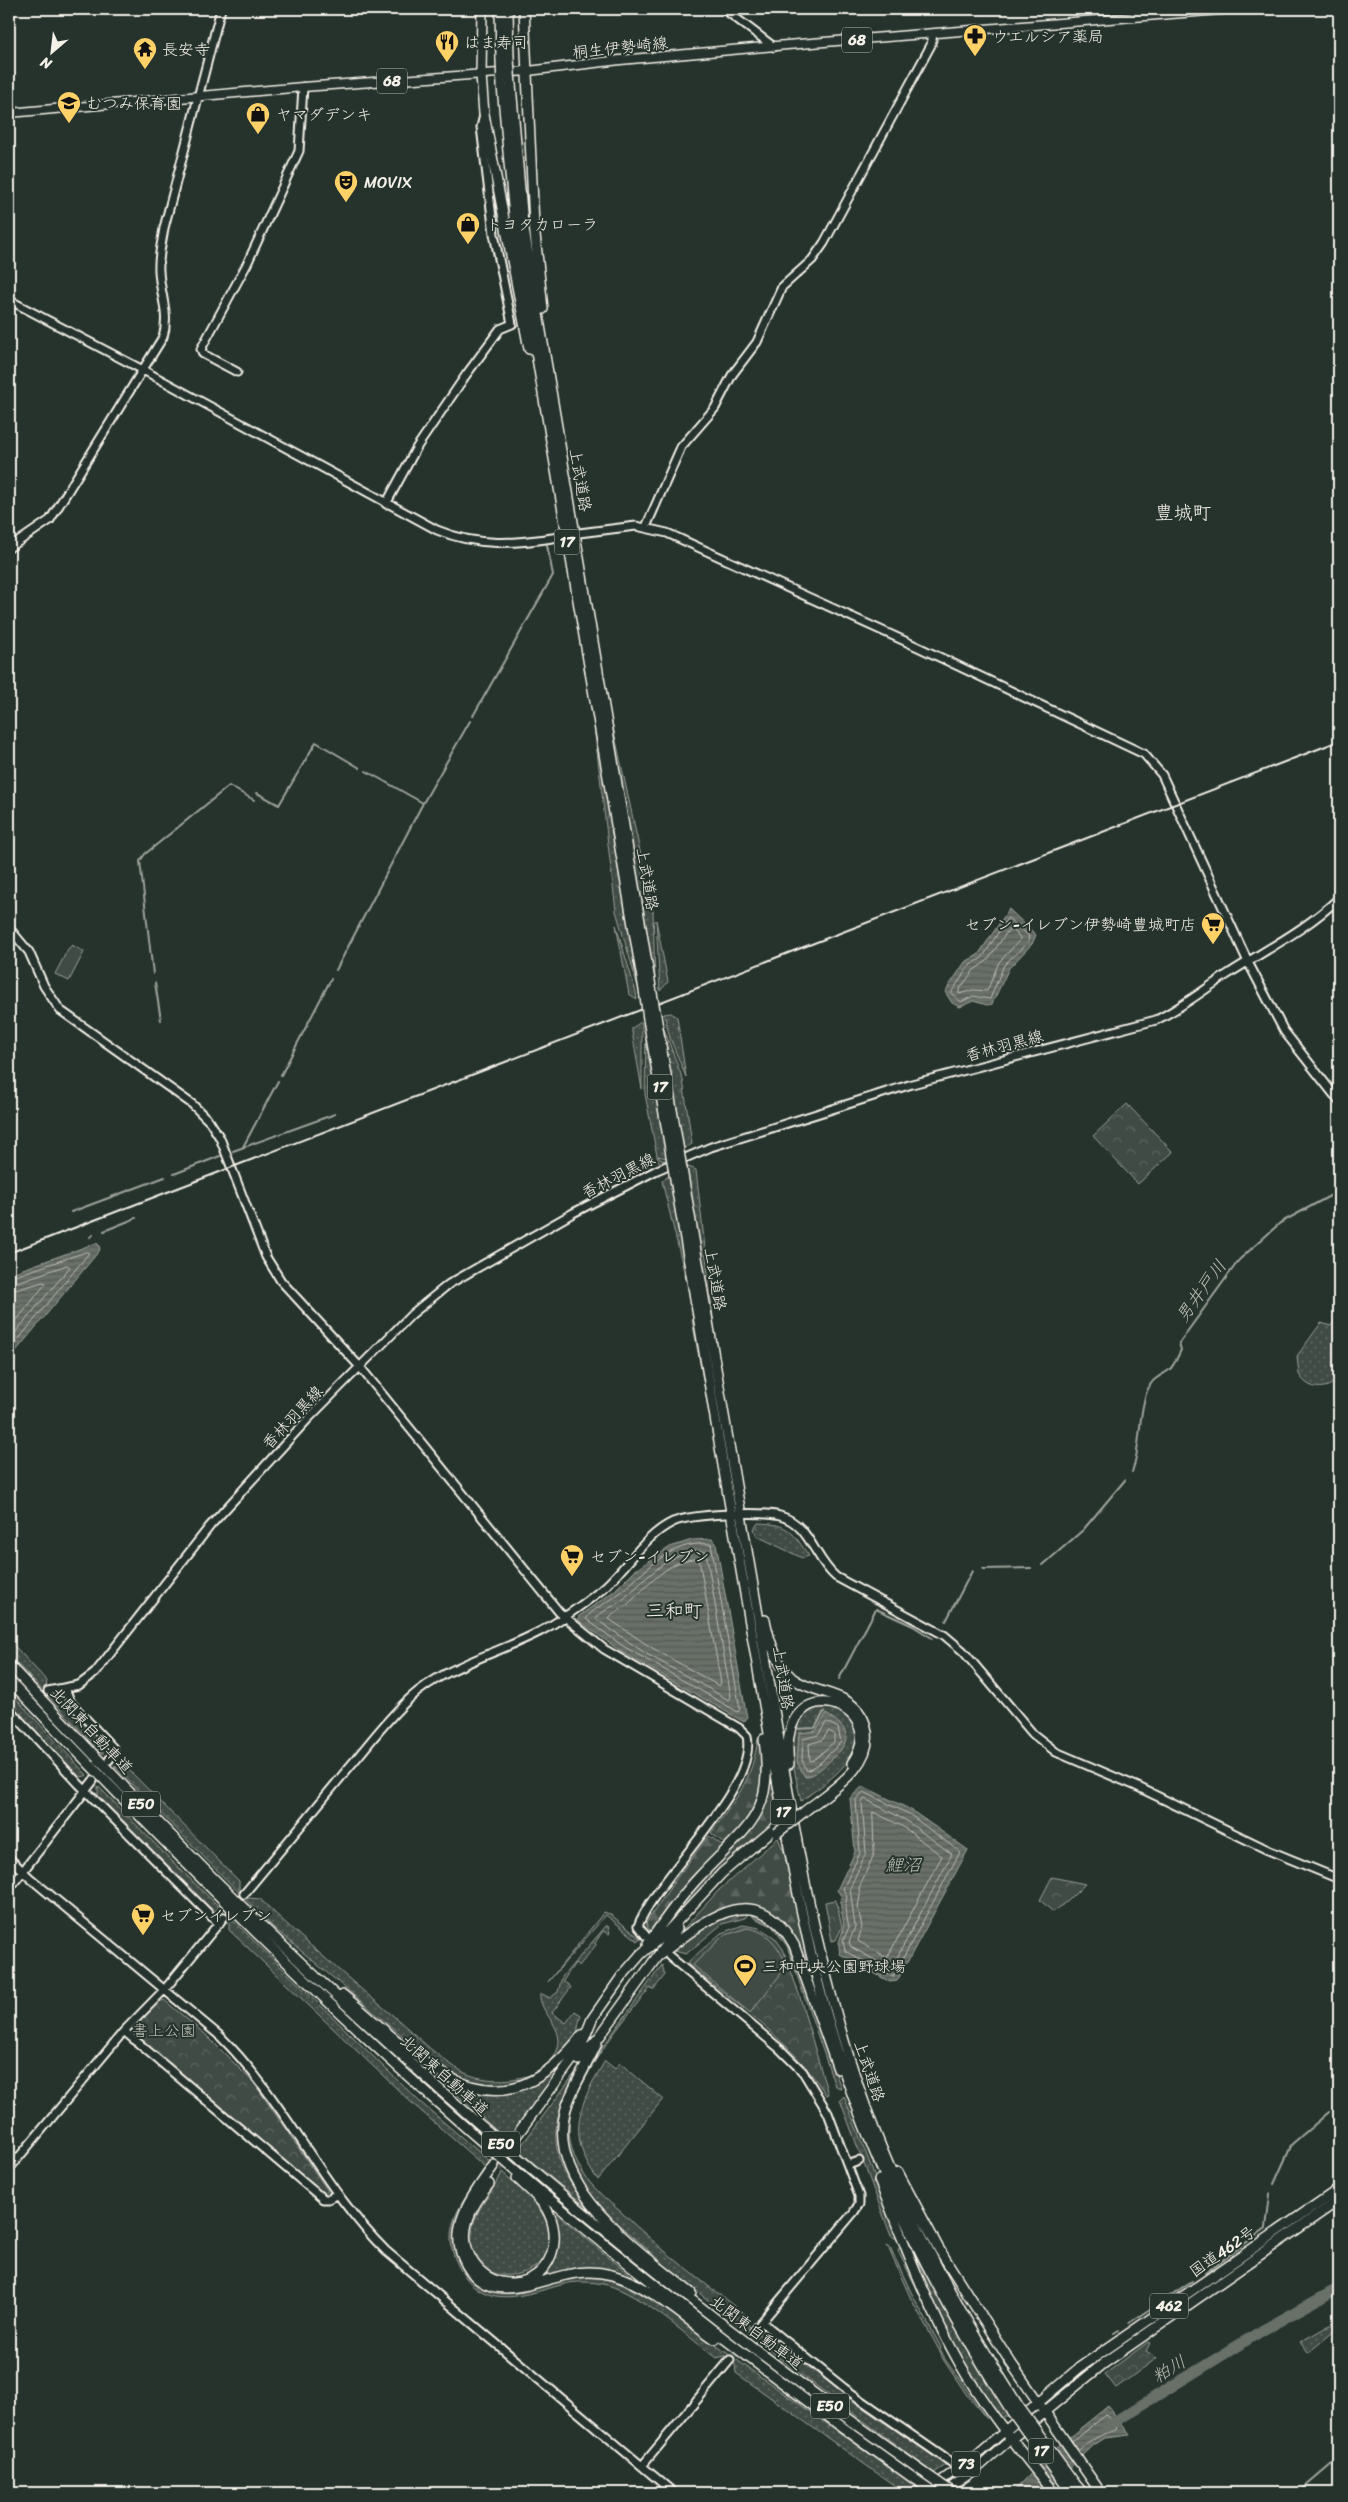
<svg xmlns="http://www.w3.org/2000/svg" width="1348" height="2502" font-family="Sriracha,'Klee One',sans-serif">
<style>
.grass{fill:url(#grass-dots);stroke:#9a9e96}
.forest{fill:url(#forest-firs);stroke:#9a9e96}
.park{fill:url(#park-crowns);stroke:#9a9e96}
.garden{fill:#414b45;stroke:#9a9e96}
.water{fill:url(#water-rules);stroke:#9fa39b}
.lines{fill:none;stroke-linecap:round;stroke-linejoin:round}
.shore{stroke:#bcbdb5;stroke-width:1}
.stream{stroke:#9fa39b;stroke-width:2}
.river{stroke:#676f68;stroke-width:11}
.secondary-tunnel{stroke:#455049;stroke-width:7;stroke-dasharray:7 3.5;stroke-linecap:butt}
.highway-tunnel{stroke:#455049;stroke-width:9;stroke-dasharray:9 4.5;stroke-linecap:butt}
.secondary-casing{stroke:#f4f1e8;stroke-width:11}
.primary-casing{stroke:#f4f1e8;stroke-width:11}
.highway-casing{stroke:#f4f1e8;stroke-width:12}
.secondary{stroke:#26332d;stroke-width:7}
.primary{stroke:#26332d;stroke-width:8}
.highway{stroke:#26332d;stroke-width:9}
.rail{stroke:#f4f1e8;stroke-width:2}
.highway-bridge-casing{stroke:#f4f1e8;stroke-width:12;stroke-linecap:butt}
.highway-bridge{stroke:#26332d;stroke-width:9}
.labels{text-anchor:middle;stroke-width:4;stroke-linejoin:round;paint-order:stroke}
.shield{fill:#26332d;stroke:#b6b8b0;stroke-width:1}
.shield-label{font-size:15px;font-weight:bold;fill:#f4f1e8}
.poi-label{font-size:16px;fill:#f4f1e8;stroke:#26332d;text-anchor:start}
.street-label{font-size:16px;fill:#f4f1e8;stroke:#26332d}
.park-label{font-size:16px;fill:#bebfb7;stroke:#26332d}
.water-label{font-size:18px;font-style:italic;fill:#bcbdb5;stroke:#26332d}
.quarter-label{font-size:19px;fill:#f4f1e8;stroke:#26332d}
</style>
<defs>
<pattern id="grass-dots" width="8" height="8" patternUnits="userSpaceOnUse" patternTransform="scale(1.25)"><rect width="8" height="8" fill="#414b45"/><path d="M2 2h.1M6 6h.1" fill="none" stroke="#5d6560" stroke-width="1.8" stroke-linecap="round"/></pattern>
<pattern id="forest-firs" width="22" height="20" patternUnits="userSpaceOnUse" patternTransform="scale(1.25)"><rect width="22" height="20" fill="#414b45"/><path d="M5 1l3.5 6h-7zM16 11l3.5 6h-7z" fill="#5d6560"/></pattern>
<pattern id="park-crowns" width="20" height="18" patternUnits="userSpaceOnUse" patternTransform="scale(1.25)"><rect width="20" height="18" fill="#414b45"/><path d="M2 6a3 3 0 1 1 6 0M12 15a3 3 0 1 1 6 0" fill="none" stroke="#5d6560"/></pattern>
<pattern id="water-rules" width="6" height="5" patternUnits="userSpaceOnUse" patternTransform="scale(1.25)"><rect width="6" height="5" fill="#676f68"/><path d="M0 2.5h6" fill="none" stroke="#565a55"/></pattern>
</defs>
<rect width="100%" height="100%" fill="#26332d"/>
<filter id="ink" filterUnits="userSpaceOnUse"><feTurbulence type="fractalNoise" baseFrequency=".02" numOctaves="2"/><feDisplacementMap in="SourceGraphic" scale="10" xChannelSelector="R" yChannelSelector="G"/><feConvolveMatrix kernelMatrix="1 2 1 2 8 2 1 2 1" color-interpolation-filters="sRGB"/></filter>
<g filter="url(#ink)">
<path class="grass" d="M593,718L638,987L616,911Z
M612,722L653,911L655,979L611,723Z
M656,920L668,982L660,991Z
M616,925L636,992L637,999L629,994Z
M671,1013L677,1017L686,1077L670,1038L664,1014Z
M641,1022L642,1025V1089L632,1032V1028Z
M663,1026L683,1080L692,1144L683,1149Z
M646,1034L667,1158L658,1156L661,1160H667L661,1163L658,1161L645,1094Z
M686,1166L696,1170L716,1343Z
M670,1175L692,1304L662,1181Z
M694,1316L725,1500L692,1320Z
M1336,1318L1339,1319V1379C1326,1391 1308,1391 1299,1374L1297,1356L1321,1323L1331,1326Z
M758,1523C790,1524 792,1532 809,1556L802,1558L757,1536L754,1529Z
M9,1640L47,1681L46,1688L51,1696L61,1697L102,1741L103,1754L9,1655Z
M9,1691L87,1775L86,1776L80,1777L18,1712L12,1702L13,1701Z
M819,1707C832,1707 846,1711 852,1723C871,1756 822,1785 801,1801C794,1768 780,1723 819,1707Z
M122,1763L239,1881V1890L248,1898L260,1899C304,1941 350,1980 397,2019C418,2037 440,2060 465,2073C492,2086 548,2082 558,2048C564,2025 538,2013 540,1993L550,1998L558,1992L562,1977L606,1926H608L610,1933L609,1934L603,1931L595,1943L596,1945L579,1966L575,1963L563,1981L571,1987L552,2013L566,2023L575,2011L581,2015C578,2022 579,2031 575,2037C571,2043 564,2049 559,2054C521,2094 481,2091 437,2065L275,1929L114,1766Z
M98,1786L180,1869L420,2102L492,2163C485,2167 479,2179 474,2187C468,2196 461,2206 457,2216C446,2244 462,2282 491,2291C520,2300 544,2284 572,2278C609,2271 641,2293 669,2312L915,2486L909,2493H905L736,2373L735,2364L725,2356L716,2358C687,2336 641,2294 607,2285C595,2282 581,2281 569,2283C530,2292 487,2315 460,2269C436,2227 465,2201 485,2167L413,2104L229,1930V1920C220,1911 209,1909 200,1901L98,1796Z
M604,1912L610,1914L641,1939L638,1941L606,1915L548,1982Z
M752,1915L774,1926L787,1942L841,2088L835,2086L787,1946L772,1926L754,1918Z
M662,1965L665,1975L654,1989L650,1988C624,2020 583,2069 572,2109C566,2130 570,2153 582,2171C591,2187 607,2200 621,2212C661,2250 704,2283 747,2316L748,2325L762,2337L771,2338L857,2404L946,2465L934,2473L791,2367L673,2272L617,2223L585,2188L576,2174L568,2148V2119L571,2106L602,2048Z
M565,2061L507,2140L437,2077C484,2102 527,2101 565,2061Z
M605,2061L615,2069L620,2063L663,2099L598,2180C565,2136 579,2103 605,2061Z
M578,2069C547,2126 547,2155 587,2207L518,2150Z
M844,2096L894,2226L942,2339L898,2251L900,2245L897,2239L891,2236L840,2100Z
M502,2172C517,2185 534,2199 544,2217C578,2279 464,2302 472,2233C474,2208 494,2193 502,2172Z
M553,2211L639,2282C594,2263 582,2265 537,2280C561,2258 564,2242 553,2211Z
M905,2233L949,2318L1009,2416H1004L1001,2420L990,2406L947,2335Z
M887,2245L890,2247L911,2292L941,2347L940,2352L987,2419L966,2394L939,2353L938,2348L911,2299Z
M1339,2320V2327L1308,2353L1300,2342Z"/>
<path class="forest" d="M758,1738H760C762,1757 765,1777 760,1796C750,1829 719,1849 697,1873C680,1890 666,1911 652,1931L649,1930L646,1923L678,1876L709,1836L722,1845L724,1843L711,1833C735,1801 753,1779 758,1738Z
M770,1771L779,1818L772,1817L775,1822C735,1855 698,1889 665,1929L663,1927L682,1900L749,1833C762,1813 766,1794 770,1771Z
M778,1838L784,1852L814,1990L789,1930C781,1921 773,1918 763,1913C725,1895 705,1916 676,1939L675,1938L719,1890Z
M738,1913L748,1914L745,1918L722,1924L686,1954L674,1951C692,1933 713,1919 738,1913Z"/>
<path class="park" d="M1127,1104L1173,1152L1138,1184L1093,1136Z
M1052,1877L1085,1884L1068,1901L1053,1912L1040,1900Z
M836,1900L842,1927L836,1940L832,1941L825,1902Z
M743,1925L760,1928L775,1938L783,1949L799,1994L828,2094L826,2095C793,2042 736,2004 689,1965V1961L721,1933Z
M164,2000L206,2035L254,2083L328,2191L324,2194L132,2034L131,2029L159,2002Z
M1148,2342L1150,2343L1146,2351L1157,2358L1116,2388L1105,2374Z"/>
<path class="garden" d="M72,945L84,952L69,981L55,974L68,949Z
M747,1928C769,1931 779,1947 787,1966L750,2013L693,1965L723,1936Z"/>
<path class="water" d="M1009,909L1036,935L1032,944L1009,968L992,1004L987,1005L973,1001L960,1007L952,1003L945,992L965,962L978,955Z
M96,1243L99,1245L100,1250L16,1351L11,1352L9,1350V1274Z
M712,1539L716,1543L747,1718L744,1722L620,1651L578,1620L579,1616L614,1591L635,1570L670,1547L692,1540Z
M826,1714C850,1728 853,1740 832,1759C823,1767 816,1774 805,1777L797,1762L799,1733L816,1731Z
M863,1786L911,1810L968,1850L897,1981L890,1982L840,1954C837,1938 841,1941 843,1928C845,1917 838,1908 842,1897L837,1890L855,1852L850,1798Z
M1108,2406L1130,2435L1105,2438L1094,2445L1043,2493H1012L1057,2447Z"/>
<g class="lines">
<path class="shore" d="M1008,918L1029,936L1028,942L1004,965L990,999L973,996L961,1002L951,993L969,966L982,958Z
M1012,928L1021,939L999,962L987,991L973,990L959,994V990L974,970L987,961L1009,929Z
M9,1278L86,1252L89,1253L13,1346L9,1347
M9,1285L67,1265L70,1267L9,1340
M9,1292L43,1282L46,1283L9,1330
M711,1544L740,1709L738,1712L623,1646L586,1619C592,1609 607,1603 616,1596C646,1573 667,1540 711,1544Z
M694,1551L706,1552L731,1697L729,1700L645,1653L596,1619C601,1611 613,1607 621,1601C646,1580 660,1559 694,1551Z
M699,1559L721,1683L719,1686L649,1646L609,1619C613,1613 621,1610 627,1605C646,1588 671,1556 699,1559Z
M827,1722L838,1728L841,1742L819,1764L807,1771L802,1760L803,1739L818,1735Z
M829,1731L834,1734V1742L814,1760L810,1761L809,1744L822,1740Z
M864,1792L909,1814L960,1852L893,1977L845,1951L843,1941L849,1927L845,1909L847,1896L843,1889L860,1853L856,1800Z
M865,1799L905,1820L952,1854L891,1969L851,1947L849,1942L855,1927L850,1888L866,1853L862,1803Z
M873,1812L902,1826L942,1856L887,1958L858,1941L862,1927L858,1907L860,1896L859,1888L874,1854Z
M1072,2441L1106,2415L1117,2427L1116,2430C1100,2434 1091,2440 1079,2451"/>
<path class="stream" d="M473,716L553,575L547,545
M366,771L423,803
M257,793L279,805L316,742L360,768
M336,970L423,803L470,721
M153,974L140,861L145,854L229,786L254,800
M155,983L161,1020
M281,1075L331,979
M243,1147L278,1081
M233,1151L335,1114
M174,1174L220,1156
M71,1212L165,1177
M104,1231L136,1218
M90,1237L93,1235
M1132,1472C1142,1445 1137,1418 1147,1391C1152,1378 1159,1377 1169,1370C1174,1366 1178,1356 1181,1350L1179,1343L1239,1260L1280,1223L1339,1191
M1043,1565L1083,1530L1125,1480
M983,1569L1031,1568
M946,1621L972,1571
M839,1679L876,1609L913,1626L932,1638
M796,1729L815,1728L824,1712
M1274,2184L1292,2144L1329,2112
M1205,2273L1266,2228L1270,2194
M1129,2323L1192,2281
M1114,2333L1119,2330
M1298,2493L1339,2458"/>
<path class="river" d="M1106,2427L1263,2330L1339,2288"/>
<path class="secondary-tunnel" d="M10,1697L48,1691
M730,2360L754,2331"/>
<path class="highway-tunnel" d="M499,2169L515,2147"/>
<g class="secondary-casing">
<path id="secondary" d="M724,9L774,47
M9,300L143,370L437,530C478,547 516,544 559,537
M237,372L203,354L201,349L247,264L299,151L303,87
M386,504L417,447L466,375L500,329L512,324L494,234L481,127L484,115
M646,527L681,447L715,408L732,375L757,342L782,287L812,260L824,243L931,45L933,34
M579,533L636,526L667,533L918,647L1144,754L1162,775L1248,962L1284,1031L1339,1101
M9,548L50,520L163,337C170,314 160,294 159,271C158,256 162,242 164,228L221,9
M9,928L29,952L44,986L60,1010L192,1104L210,1122L220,1138L266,1257L281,1281L360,1367L559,1612L604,1649L739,1728L747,1736C758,1788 658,1875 638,1926L646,1936
M65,1688L71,1703L113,1748L114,1752L109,1760
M48,1691L79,1685L95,1673L210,1526L307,1420L412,1314L449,1284L573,1213L657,1170L711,1147L912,1084L1156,1020C1181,1008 1202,991 1225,976C1263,951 1306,930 1339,898
M9,1697H10
M9,1709L79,1784L219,1924
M9,1858L30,1878L220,2036C285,2100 321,2187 386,2251L674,2493
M9,1889L93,1781
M244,1894C279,1852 315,1809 350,1766C369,1744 387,1719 409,1699C445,1666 496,1654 539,1632C560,1621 581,1606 600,1591C625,1571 643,1536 673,1522C691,1514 760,1511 780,1516C810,1524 814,1559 836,1577L944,1635L963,1651L1033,1734L1056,1752L1136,1786L1268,1850L1339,1879
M669,1956L780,2049L803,2072L828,2113L859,2196V2204L854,2212L754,2331
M124,2031L323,2199H328L338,2194
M848,2165L859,2161
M9,2169L124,2031L165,1989L224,1917
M762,2322L844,2388L952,2463L957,2470
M642,2466L730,2360"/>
</g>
<g class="primary-casing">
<path id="primary" d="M9,113L303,87L528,71L620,60L787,45L1233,9
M924,2493L977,2455L1005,2431
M942,2493L977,2469L1011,2439"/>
</g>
<g class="highway-casing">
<path id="highway" d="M482,9L481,75L484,114L529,349
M500,9L501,59
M508,9L509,59
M524,9L534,225L543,309
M511,85L523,224L652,993
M502,86L515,228L645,996
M656,1016L679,1151
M648,1019L671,1155
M682,1169C709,1327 737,1485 763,1644C788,1793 810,1944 859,2088C898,2202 955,2306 1019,2407
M674,1173C704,1348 732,1524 763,1699C785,1823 803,1949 843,2068C885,2191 942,2304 1012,2412
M765,1620C769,1640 776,1664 792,1678C808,1690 828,1691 845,1700C855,1706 863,1715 866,1727C876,1765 830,1791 805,1811
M9,1665C98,1759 186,1854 280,1943C482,2135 697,2314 926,2474
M9,1680C144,1823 282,1963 429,2095C583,2233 747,2360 916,2480
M789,1764C776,1664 894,1703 852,1763
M648,1944C664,1920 680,1897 700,1876C747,1826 775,1816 764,1739
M657,1957C700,1925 754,1873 794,1945L838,2069
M343,1995C421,2059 495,2149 582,2035
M597,2043C587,2066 571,2088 565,2112C546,2189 640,2251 691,2293
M579,2060L600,2036L677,1929
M511,2143L580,2049L592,2019L622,1976L641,1954L667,1932L722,1873L776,1827
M494,2165C476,2191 448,2224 463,2258C484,2307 529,2283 566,2275C581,2271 597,2271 612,2275C650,2285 683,2317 715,2339
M898,2172L939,2249L1011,2363L1101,2493
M879,2180C904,2242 927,2306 960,2364C986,2410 1021,2452 1054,2493
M489,2184C480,2196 471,2208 467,2223C459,2253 481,2284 513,2283C552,2280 564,2238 546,2208C539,2197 527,2188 517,2178
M1005,2431L1079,2368L1339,2189
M1011,2439L1103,2364L1339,2200
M1076,2485L1083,2493"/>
</g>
<use href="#secondary" class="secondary"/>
<use href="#primary" class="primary"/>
<use href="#highway" class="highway"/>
<path class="rail" d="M9,1253L1339,741"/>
<g class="highway-bridge-casing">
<path id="highway-bridge" d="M501,59L502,86
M509,59L511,85
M652,993L656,1016
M645,996L648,1019
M679,1151L682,1169
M671,1155L674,1173
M777,1833L805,1811
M1019,2407L1076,2485
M1012,2412L1070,2491
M926,2474L953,2493
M916,2480L935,2493"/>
</g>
<use href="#highway-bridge" class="highway-bridge"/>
</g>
</g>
<defs>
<g id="pharmacy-pin" transform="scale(1.25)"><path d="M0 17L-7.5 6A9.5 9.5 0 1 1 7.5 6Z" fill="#ffd166" stroke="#26332d"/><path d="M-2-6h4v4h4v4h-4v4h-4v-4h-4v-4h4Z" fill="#111"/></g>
<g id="restaurant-pin" transform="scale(1.25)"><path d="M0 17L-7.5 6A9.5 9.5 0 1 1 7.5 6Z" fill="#ffd166" stroke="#26332d"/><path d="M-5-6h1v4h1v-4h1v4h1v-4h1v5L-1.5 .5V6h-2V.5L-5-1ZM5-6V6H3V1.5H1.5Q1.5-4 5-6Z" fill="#111"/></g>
<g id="temple-pin" transform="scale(1.25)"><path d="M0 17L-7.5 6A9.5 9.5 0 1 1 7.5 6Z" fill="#ffd166" stroke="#26332d"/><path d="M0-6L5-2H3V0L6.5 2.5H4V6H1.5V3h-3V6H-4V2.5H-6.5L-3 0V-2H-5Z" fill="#111"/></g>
<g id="school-pin" transform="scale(1.25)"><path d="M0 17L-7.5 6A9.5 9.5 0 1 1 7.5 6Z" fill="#ffd166" stroke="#26332d"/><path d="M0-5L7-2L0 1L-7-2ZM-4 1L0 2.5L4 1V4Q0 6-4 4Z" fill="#111"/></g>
<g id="shop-pin" transform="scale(1.25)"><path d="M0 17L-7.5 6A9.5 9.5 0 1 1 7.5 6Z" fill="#ffd166" stroke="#26332d"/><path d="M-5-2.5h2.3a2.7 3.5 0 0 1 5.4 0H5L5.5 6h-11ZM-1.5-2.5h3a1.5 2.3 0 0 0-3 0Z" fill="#111"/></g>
<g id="theatre-pin" transform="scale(1.25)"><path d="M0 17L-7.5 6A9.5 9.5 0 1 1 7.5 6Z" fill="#ffd166" stroke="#26332d"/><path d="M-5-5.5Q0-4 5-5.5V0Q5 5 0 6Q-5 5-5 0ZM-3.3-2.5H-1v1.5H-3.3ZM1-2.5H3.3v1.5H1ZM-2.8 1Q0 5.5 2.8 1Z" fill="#111"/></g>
<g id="supermarket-pin" transform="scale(1.25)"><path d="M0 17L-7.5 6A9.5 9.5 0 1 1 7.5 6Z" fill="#ffd166" stroke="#26332d"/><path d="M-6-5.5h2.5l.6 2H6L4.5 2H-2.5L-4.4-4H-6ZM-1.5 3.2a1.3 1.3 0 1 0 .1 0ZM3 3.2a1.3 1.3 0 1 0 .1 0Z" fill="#111"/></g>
<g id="stadium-pin" transform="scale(1.25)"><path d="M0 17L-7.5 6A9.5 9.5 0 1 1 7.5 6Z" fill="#ffd166" stroke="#26332d"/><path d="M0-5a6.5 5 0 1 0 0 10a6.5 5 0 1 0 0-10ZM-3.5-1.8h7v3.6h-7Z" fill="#111"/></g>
</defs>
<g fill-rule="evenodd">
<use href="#pharmacy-pin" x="975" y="36"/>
<use href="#restaurant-pin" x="447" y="42"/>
<use href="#temple-pin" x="145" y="49"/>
<use href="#school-pin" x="69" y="103"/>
<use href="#shop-pin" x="258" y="114"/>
<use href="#theatre-pin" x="346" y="182"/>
<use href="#shop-pin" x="468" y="224"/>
<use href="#supermarket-pin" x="1213" y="924"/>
<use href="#supermarket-pin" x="572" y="1556"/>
<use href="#supermarket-pin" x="143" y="1915"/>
<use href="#stadium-pin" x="745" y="1966"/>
</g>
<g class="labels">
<g class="shield">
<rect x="842" y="27.5" width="30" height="25" rx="4"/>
<rect x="377" y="68.5" width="30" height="25" rx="4"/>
<rect x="554.5" y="529.5" width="25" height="25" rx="4"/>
<rect x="647.5" y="1074.5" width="25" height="25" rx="4"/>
<rect x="122" y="1791.5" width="38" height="25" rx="4"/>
<rect x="770.5" y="1799.5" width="25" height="25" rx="4"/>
<rect x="482" y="2131.5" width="38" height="25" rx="4"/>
<rect x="1150" y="2293.5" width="38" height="25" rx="4"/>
<rect x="811" y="2393.5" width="38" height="25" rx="4"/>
<rect x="1028.5" y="2438.5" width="25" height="25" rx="4"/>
<rect x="952" y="2451.5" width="28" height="25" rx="4"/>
</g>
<g class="shield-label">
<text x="857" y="45">68</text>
<text x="392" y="86">68</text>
<text x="567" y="547">17</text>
<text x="660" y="1092">17</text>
<text x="141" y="1809">E50</text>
<text x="783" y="1817">17</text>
<text x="501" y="2149">E50</text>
<text x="1169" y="2311">462</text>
<text x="830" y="2411">E50</text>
<text x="1041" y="2456">17</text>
<text x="966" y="2469">73</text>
</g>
<g class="poi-label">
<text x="992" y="42">ウエルシア薬局</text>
<text x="464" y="48">はま寿司</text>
<text x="162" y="55">長安寺</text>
<text x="86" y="109">むつみ保育園</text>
<text x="276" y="120">ヤマダデンキ</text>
<text x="364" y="188">MOVIX</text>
<text x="486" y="230">トヨタカローラ</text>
<text x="1196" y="930" text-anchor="end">セブン-イレブン伊勢崎豊城町店</text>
<text x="590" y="1562">セブン-イレブン</text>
<text x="160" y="1921">セブンイレブン</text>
<text x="762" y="1972">三和中央公園野球場</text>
</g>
<g class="street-label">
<text transform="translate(620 47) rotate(-6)" y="6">桐生伊勢崎線</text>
<text transform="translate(581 480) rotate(80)" y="6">上武道路</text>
<text transform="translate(648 879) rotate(80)" y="6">上武道路</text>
<text transform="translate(1004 1045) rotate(-15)" y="6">香林羽黒線</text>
<text transform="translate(618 1175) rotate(-27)" y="6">香林羽黒線</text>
<text transform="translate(716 1279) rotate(80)" y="6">上武道路</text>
<text transform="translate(292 1417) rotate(-47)" y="6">香林羽黒線</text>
<text transform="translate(784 1678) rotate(81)" y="6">上武道路</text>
<text transform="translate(92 1730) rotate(47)" y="6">北関東自動車道</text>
<text transform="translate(870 2071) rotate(71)" y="6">上武道路</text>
<text transform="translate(445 2075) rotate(42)" y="6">北関東自動車道</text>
<text transform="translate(1222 2251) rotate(-35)" y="6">国道462号</text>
<text transform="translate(757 2332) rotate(37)" y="6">北関東自動車道</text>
</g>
<g class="park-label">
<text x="164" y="2036">書上公園</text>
</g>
<g class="water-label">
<text transform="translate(1201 1291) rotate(-54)" y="6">男井戸川</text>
<text x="903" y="1871">鯉沼</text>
<text transform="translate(1169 2369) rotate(-31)" y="6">粕川</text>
</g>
<g class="quarter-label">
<text x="1183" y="519">豊城町</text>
<text x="674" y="1617">三和町</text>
</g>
</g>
<rect width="1348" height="2502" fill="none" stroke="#26332d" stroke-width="30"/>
<rect x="15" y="15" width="1318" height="2472" fill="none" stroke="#f4f1e8" stroke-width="2" filter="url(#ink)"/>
<g transform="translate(52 52) rotate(208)" stroke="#26332d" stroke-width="4" paint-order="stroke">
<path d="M0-4L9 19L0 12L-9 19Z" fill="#f4f1e8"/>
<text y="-8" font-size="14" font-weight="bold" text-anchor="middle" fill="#f4f1e8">N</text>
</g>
</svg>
